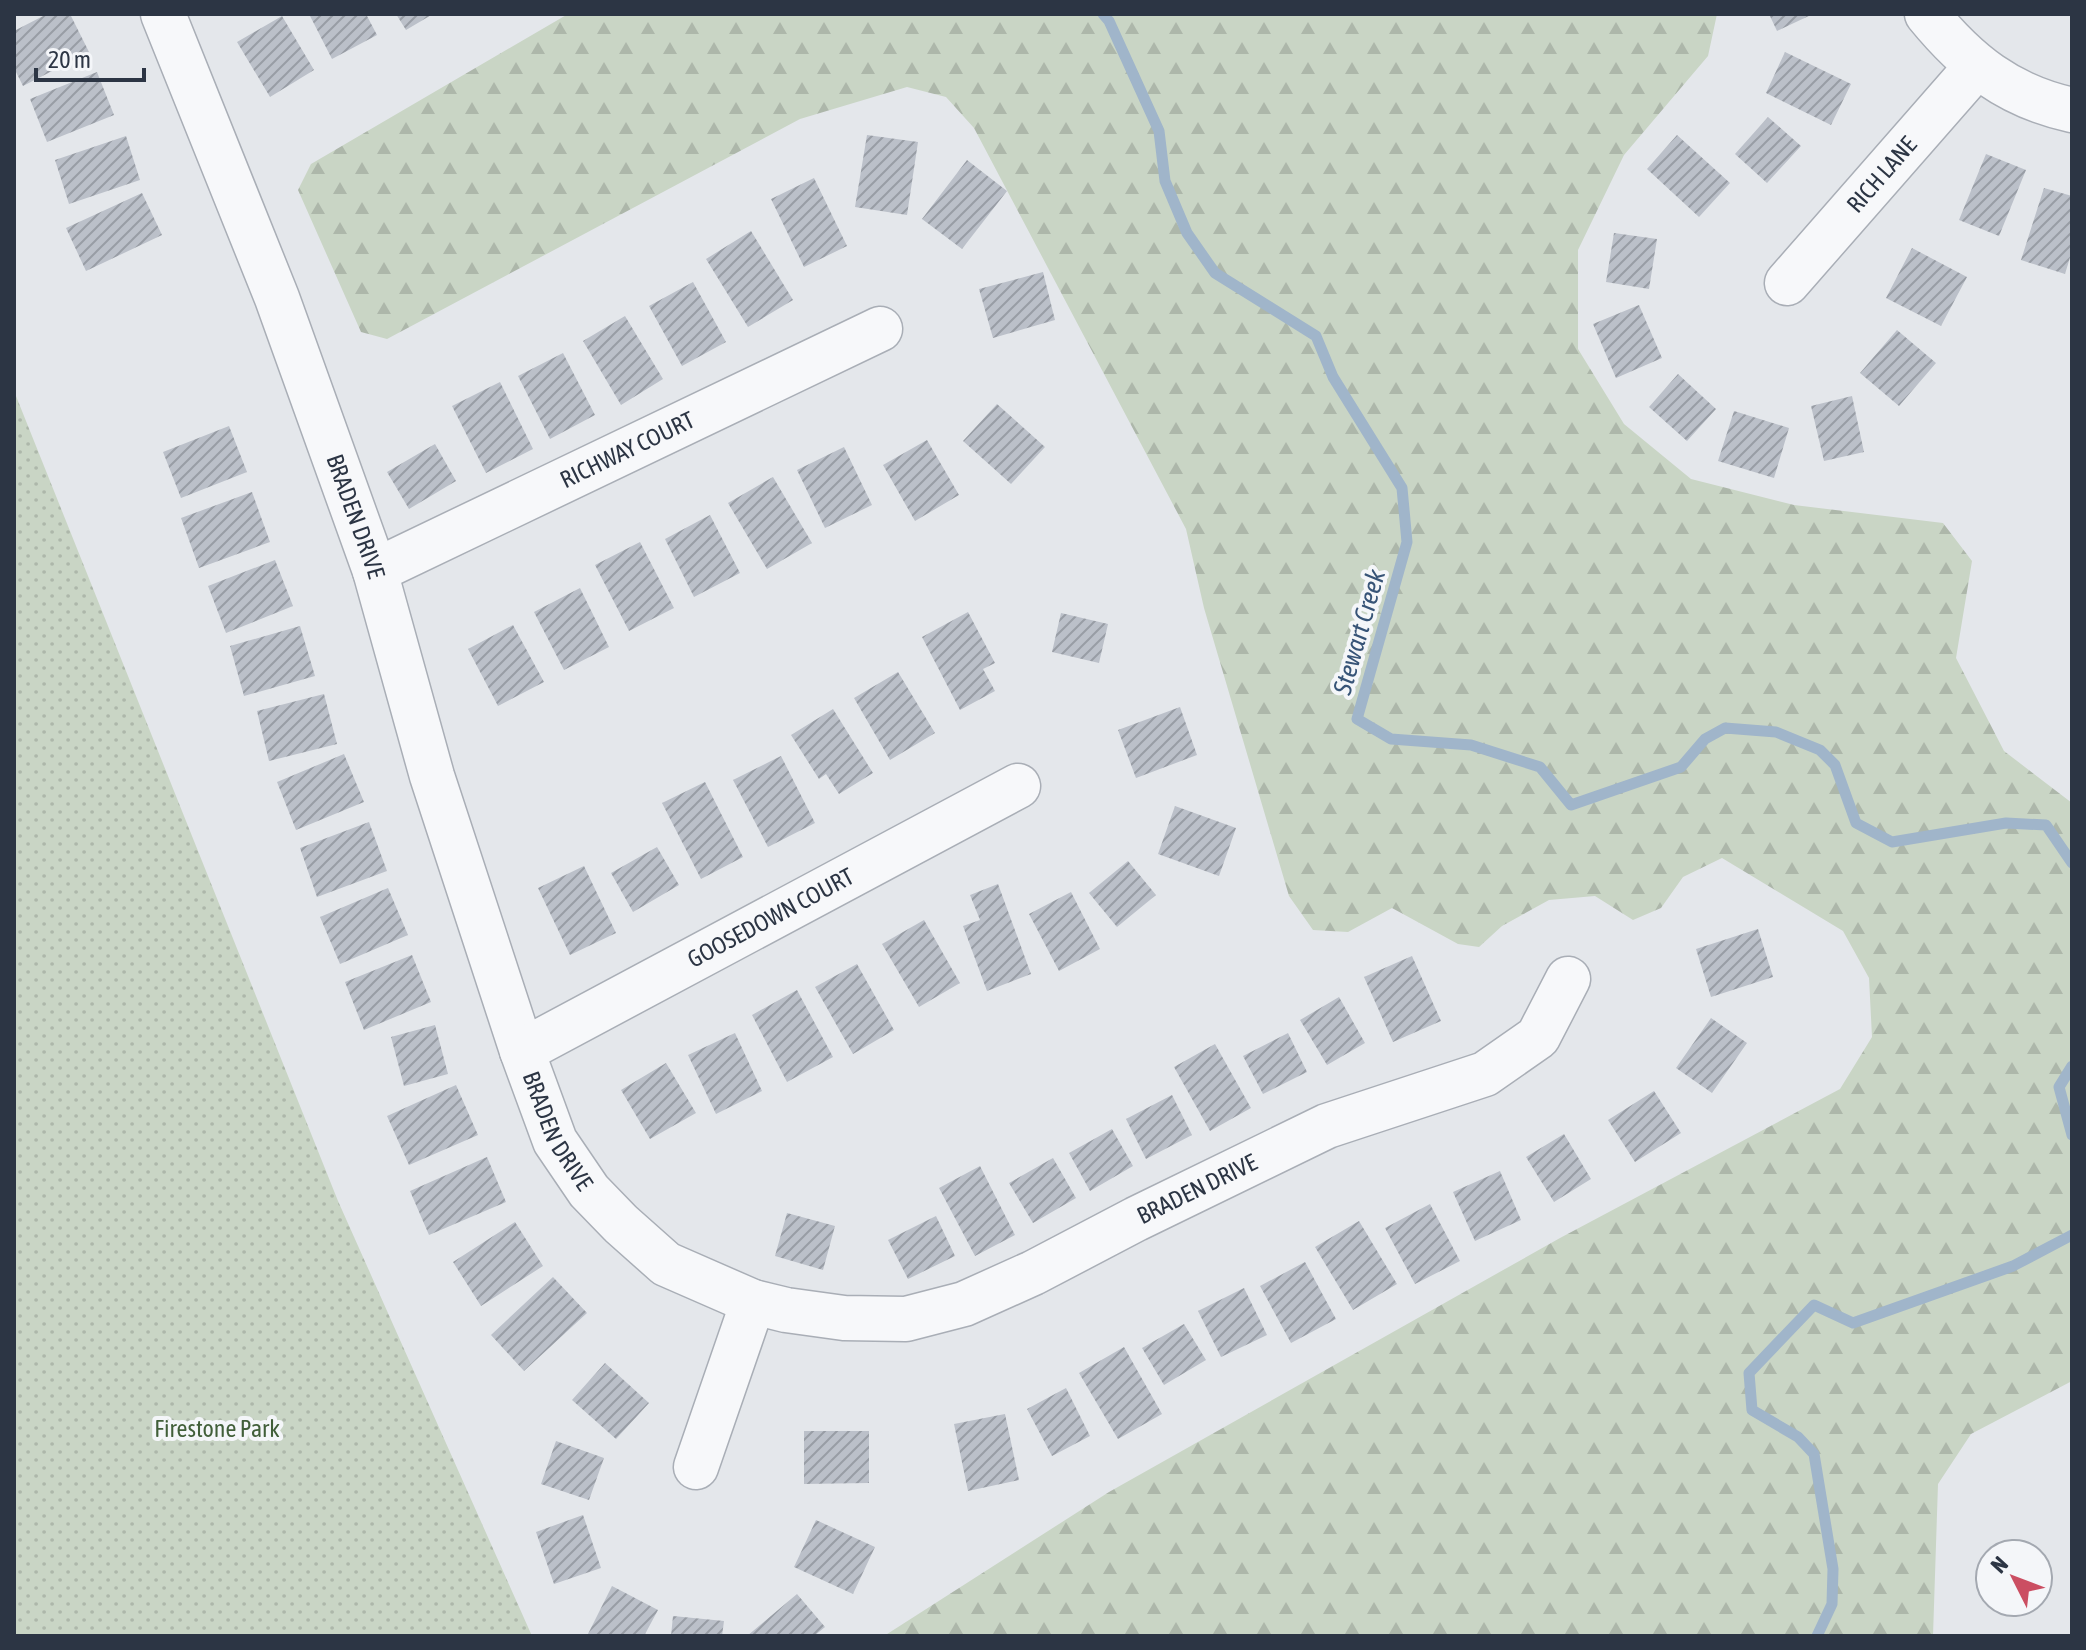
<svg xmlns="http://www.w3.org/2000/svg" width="2086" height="1650" font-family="'Asap Condensed',sans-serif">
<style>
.forest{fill:url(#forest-firs)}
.park{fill:url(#park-dots)}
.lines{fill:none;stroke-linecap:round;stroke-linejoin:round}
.stream{stroke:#a0b5ca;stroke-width:11}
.building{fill:url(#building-hatch)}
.minor-casing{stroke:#a9aeb6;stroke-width:47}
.minor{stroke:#f7f8fa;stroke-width:44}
.labels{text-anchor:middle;stroke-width:8;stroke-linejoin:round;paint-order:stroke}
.street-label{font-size:24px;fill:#2c3544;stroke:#f4f6f9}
.park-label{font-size:24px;fill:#415f39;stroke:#f4f6f9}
.water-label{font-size:26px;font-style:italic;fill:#375477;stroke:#f4f6f9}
</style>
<defs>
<pattern id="forest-firs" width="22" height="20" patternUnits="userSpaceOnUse" patternTransform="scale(2)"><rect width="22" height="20" fill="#c9d5c5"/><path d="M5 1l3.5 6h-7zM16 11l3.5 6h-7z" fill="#adb7aa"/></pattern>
<pattern id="park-dots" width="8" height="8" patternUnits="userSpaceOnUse" patternTransform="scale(2)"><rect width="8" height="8" fill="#c9d5c5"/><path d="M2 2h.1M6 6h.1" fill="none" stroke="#adb7aa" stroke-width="1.8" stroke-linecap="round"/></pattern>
<pattern id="building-hatch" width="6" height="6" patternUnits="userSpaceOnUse" patternTransform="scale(2)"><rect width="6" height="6" fill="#bbc0c9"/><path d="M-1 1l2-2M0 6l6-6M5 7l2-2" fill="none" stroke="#989da5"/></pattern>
</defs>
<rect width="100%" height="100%" fill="#e4e7eb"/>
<path class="forest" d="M568,14H1717L1708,56L1624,155L1578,250V349L1624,424L1691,479L1794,505L1943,523L1972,561L1956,658L2004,751L2072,803V1381L1971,1434L1938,1484L1933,1636H884L1109,1492L1560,1238L1840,1089L1872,1037L1869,978L1843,931L1722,858L1683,877L1661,908L1633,920L1595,896L1549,900L1502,926L1479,947L1458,944L1392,908L1348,932L1313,930L1289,896L1204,608L1186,529L974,128L946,97L907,87L800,119L387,339L361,332L298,190L311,164Z"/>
<path class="park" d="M14,391L338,1201L532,1636H14Z"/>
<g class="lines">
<path class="stream" d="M1103,14L1109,21L1159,131L1165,181L1187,233L1215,273L1316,336L1333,377L1402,488L1407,542L1357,719L1391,739L1471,745L1540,767L1571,805L1681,767L1705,739L1725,728L1776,732L1820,750L1835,765L1856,823L1892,842L2006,823L2046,825L2072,863
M2072,1066L2059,1087L2072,1135
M1817,1636L1832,1604L1833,1569L1814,1454L1798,1437L1752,1410L1749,1373L1814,1305L1853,1323L2013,1266L2072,1235"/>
</g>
<path class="building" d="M47,14H70L89,52L23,86L14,68V31Z
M309,14H366L377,35L332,59Z
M396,14H433L406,30Z
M1769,14H1813L1777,31Z
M282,16L314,70L270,97L237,42Z
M1785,52L1851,84L1831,125L1766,93Z
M97,72L114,115L47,142L30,99Z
M1768,117L1801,146L1767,183L1735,154Z
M867,135L918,142L907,215L855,207Z
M1677,135L1730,183L1699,217L1647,169Z
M126,136L140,180L69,204L55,160Z
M1986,154L2026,170L1999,236L1959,220Z
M967,160L1007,191L962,249L922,219Z
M814,178L847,246L804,267L771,199Z
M2044,188L2072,196V251L2065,274L2021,260Z
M142,193L162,235L86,271L66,228Z
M751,231L793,300L748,327L706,259Z
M1614,233L1657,239L1649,289L1606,282Z
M1912,248L1967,277L1941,326L1886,298Z
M1043,272L1055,320L993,338L979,289Z
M693,282L726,342L682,366L649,306Z
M1639,305L1662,358L1616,378L1593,324Z
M625,316L663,379L621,405L583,341Z
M1897,330L1936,363L1899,406L1860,373Z
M563,353L595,415L550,439L518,376Z
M1678,374L1716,409L1687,441L1649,407Z
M500,382L533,449L486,473L452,406Z
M1852,396L1864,452L1824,461L1811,406Z
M997,404L1045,447L1011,484L963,441Z
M1734,411L1789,428L1774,478L1718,461Z
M229,426L247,472L181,498L163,452Z
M927,440L959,495L915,521L883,465Z
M435,444L456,481L409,509L387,472Z
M844,447L872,505L825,528L797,470Z
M773,477L812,543L767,569L728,503Z
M252,492L270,542L199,568L181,518Z
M710,515L740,573L694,597L665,539Z
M640,542L674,608L629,631L595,565Z
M275,560L293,606L226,633L208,586Z
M580,588L609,647L564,670L534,612Z
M968,612L995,663L983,669L995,691L960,710L922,637Z
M1061,613L1108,624L1099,663L1052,652Z
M513,625L544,682L498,706L468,649Z
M300,626L315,676L244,696L230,646Z
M898,672L935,733L890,760L854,698Z
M324,694L337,744L269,761L257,711Z
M1180,707L1197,755L1136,778L1118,730Z
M833,709L873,773L839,794L826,774L819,779L791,735Z
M344,754L364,802L296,830L277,782Z
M781,756L815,823L768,847L733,780Z
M705,782L743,857L701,879L662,803Z
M1175,806L1236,828L1219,876L1158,854Z
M369,822L387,871L317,897L300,848Z
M657,847L679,885L633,912L611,873Z
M1128,861L1156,895L1117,927L1089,893Z
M584,866L616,933L570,955L538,888Z
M998,884L1031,974L987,991L963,926L980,920L970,895Z
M388,888L408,935L340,964L320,917Z
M1071,892L1100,949L1059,971L1029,914Z
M924,920L960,983L919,1007L882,944Z
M1758,929L1773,977L1711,997L1696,949Z
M412,955L431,1002L364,1030L345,982Z
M1412,956L1441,1021L1393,1042L1364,977Z
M857,964L894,1030L853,1054L815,987Z
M797,990L833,1057L787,1082L752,1015Z
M1339,997L1365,1043L1327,1065L1300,1020Z
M1711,1018L1747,1043L1712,1093L1676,1068Z
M435,1025L448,1074L404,1086L391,1037Z
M735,1033L762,1091L716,1114L688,1055Z
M1288,1033L1307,1072L1263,1094L1243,1056Z
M1215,1044L1251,1108L1210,1131L1174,1067Z
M666,1063L696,1113L650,1139L621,1090Z
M456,1085L478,1135L409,1165L387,1116Z
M1654,1091L1681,1133L1635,1162L1608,1120Z
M1172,1095L1192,1135L1146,1159L1126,1119Z
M1112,1129L1133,1166L1090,1191L1069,1153Z
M1564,1134L1591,1179L1554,1202L1526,1157Z
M487,1157L506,1202L429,1235L410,1191Z
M1053,1158L1076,1198L1033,1223L1009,1183Z
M980,1166L1015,1235L975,1256L939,1188Z
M1500,1171L1521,1220L1475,1241L1453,1192Z
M1430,1204L1460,1261L1415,1284L1385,1228Z
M787,1213L835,1226L823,1270L775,1256Z
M936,1216L955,1256L908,1279L888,1240Z
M1359,1221L1397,1284L1353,1310L1315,1247Z
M515,1222L543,1266L481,1306L453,1262Z
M1305,1262L1336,1319L1291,1343L1260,1286Z
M553,1277L587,1313L524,1371L491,1335Z
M1244,1288L1267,1335L1221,1357L1198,1311Z
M1184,1324L1206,1360L1164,1385L1142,1348Z
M1124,1347L1162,1414L1118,1439L1079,1373Z
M605,1363L649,1403L616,1439L572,1400Z
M1066,1388L1090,1436L1052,1456L1027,1409Z
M1005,1414L1019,1480L968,1491L954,1424Z
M804,1431H869V1483L804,1484Z
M556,1441L604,1458L589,1500L541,1484Z
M583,1515L601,1568L554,1584L536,1532Z
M816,1520L875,1547L853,1594L794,1567Z
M612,1586L658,1610L644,1636H587Z
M797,1594L825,1627L814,1636H747Z
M673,1616L724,1621L722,1636H671Z"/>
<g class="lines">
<g class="minor-casing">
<g id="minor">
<path id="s1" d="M163,14L277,298L375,571L432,776L522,1051L555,1141L589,1191L621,1224L666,1264L753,1302L786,1310L844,1318L906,1319L964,1304L1033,1273L1136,1219L1327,1126L1485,1074L1538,1037L1568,979"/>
<path d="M1927,14C1967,63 2008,96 2072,110"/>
<path id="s2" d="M1787,283L1977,66"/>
<path id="s3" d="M375,571L880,329"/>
<path id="s4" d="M522,1051L1018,786"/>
<path d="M696,1467L753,1302"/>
</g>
</g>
<use href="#minor" class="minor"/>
</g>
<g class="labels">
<g class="street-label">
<text dy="8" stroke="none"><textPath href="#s2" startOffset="144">RICH LANE</textPath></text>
<text dy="8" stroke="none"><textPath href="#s3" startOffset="280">RICHWAY COURT</textPath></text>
<text dy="8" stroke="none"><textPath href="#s1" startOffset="538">BRADEN DRIVE</textPath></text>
<text dy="8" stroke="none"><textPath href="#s4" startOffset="282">GOOSEDOWN COURT</textPath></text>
<text dy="8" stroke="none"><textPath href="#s1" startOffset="1186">BRADEN DRIVE</textPath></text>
<text dy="8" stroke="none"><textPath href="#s1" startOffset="1930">BRADEN DRIVE</textPath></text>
</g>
<g class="park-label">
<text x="217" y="1437">Firestone Park</text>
</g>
<g class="water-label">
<text transform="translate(1359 632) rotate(-74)" y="9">Stewart Creek</text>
</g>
</g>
<rect width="2086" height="1650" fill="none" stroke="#2c3544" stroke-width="32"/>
<g transform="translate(2014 1578) rotate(312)"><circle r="38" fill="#f4f6f9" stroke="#a4a9b1" stroke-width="2"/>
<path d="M0-6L14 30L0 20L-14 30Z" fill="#cb4e62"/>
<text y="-12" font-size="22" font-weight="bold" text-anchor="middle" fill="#2c3544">N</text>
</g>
<path d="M36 68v12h108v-12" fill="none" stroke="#2c3544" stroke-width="4"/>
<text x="48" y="68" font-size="24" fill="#2c3544" stroke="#f4f6f9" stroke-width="6" paint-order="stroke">20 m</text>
</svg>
